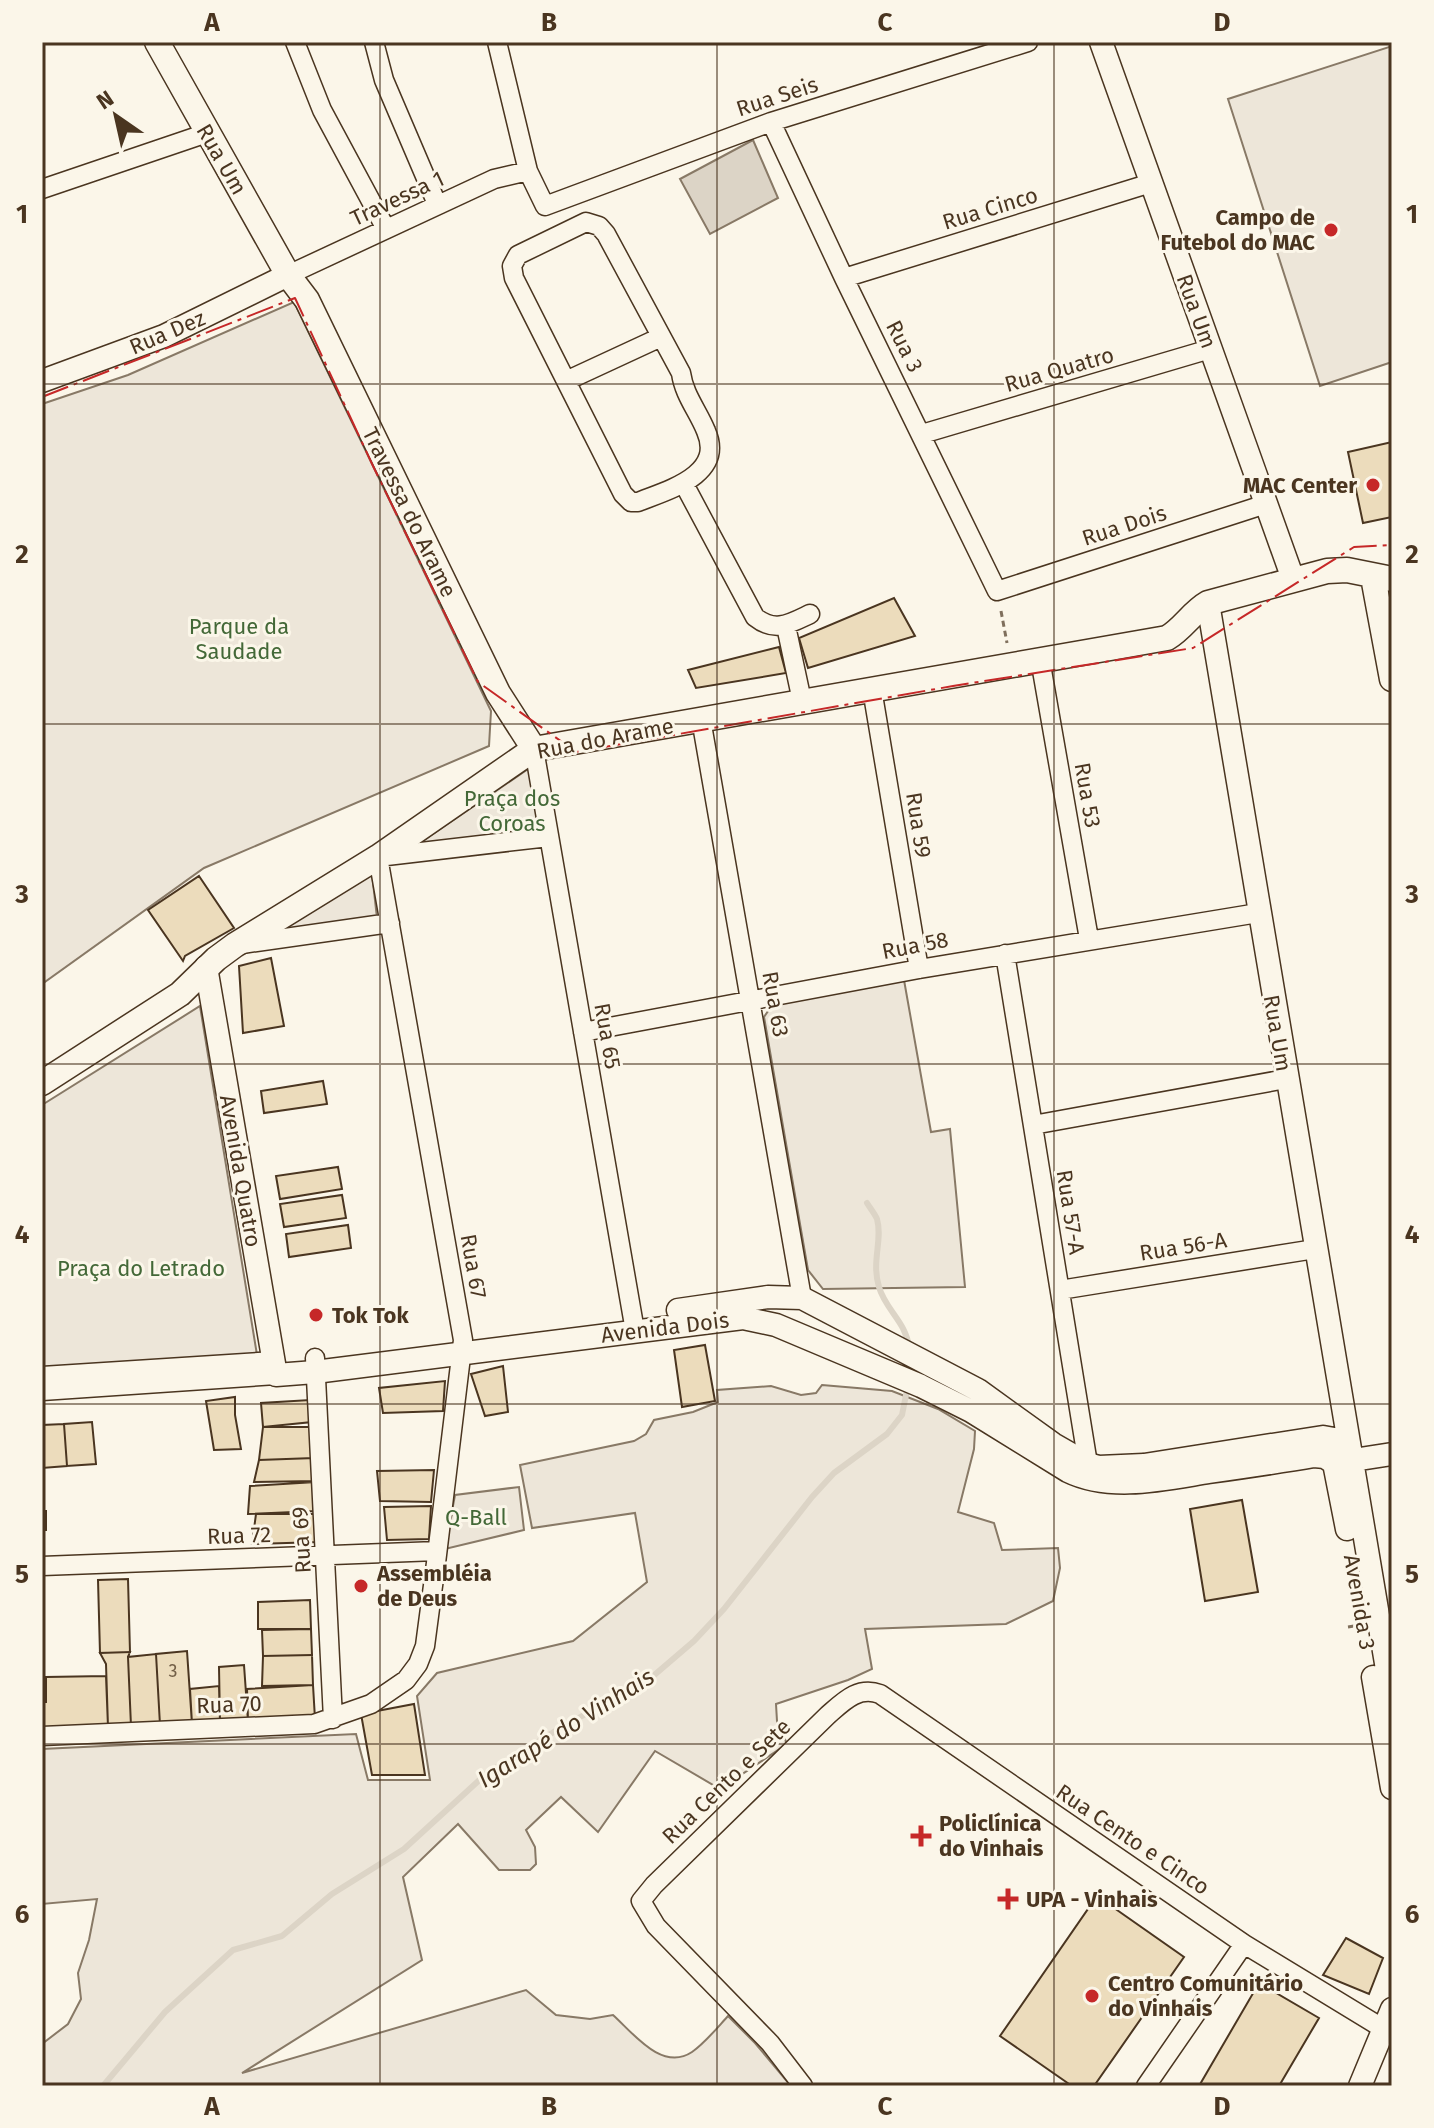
<svg xmlns="http://www.w3.org/2000/svg" width="1434" height="2128" font-family="'Fira Sans',sans-serif">
<style>
.green{fill:#ede6d9;stroke:#887966;stroke-width:2}
.water{fill:#dcd4c6;stroke:#887966;stroke-width:2}
.lines{fill:none;stroke-linecap:round;stroke-linejoin:round}
.stream{stroke:#dcd4c6;stroke-width:6}
.building{fill:#ecdcbc;stroke:#4a3520;stroke-width:2}
.minor-casing{stroke:#4a3520;stroke-width:21}
.tertiary-casing{stroke:#4a3520;stroke-width:25}
.secondary-casing{stroke:#4a3520;stroke-width:27}
.path{stroke:#7f6f5c;stroke-width:3;stroke-dasharray:6 4;stroke-linecap:butt}
.minor{stroke:#fbf6e9;stroke-width:18}
.tertiary{stroke:#fbf6e9;stroke-width:22}
.secondary{stroke:#fbf6e9;stroke-width:24}
.power{stroke:#c62828;stroke-width:2;stroke-dasharray:28 6 4 6;stroke-linecap:butt}
.grid{fill:none;stroke:#4a3520;stroke-width:2;stroke-opacity:0.55}
.poi-dot{fill:#c62828;stroke:#fbf6e9;stroke-width:3}
.labels{text-anchor:middle;stroke-width:6;stroke-linejoin:round;paint-order:stroke}
.number-label{font-size:18px;fill:#725f47}
.street-label{font-size:22px;fill:#4a3520;stroke:#fbf6e9}
.poi-label{font-size:22px;font-weight:bold;fill:#4a3520;stroke:#fbf6e9;text-anchor:start}
.park-label{font-size:22px;fill:#436837;stroke:#fbf6e9}
.water-label{font-size:24px;font-style:italic;fill:#4a3520;stroke:#fbf6e9}
.neatline{fill:none;stroke:#4a3520;stroke-width:3}
.grid-label{font-size:26px;text-anchor:middle;font-weight:bold;fill:#4a3520}
</style>
<rect width="100%" height="100%" fill="#fbf6e9"/>
<path class="green" d="M1392,46V362L1320,386L1228,99Z
M294,302L491,711L489,746L204,868L42,984V404L128,375Z
M531,767L542,833L417,845Z
M372,874L377,918L273,936Z
M904,980L931,1132L950,1129L965,1287L823,1289L808,1270L764,1017L773,1004Z
M200,1006L258,1361L42,1375V1105Z
M822,1385L892,1391L938,1409L975,1431L974,1449L958,1512L994,1523L1002,1550L1058,1548L1060,1568L1053,1601L1006,1624L865,1629L872,1669L848,1680L776,1704L777,1721L787,1744L720,1789L655,1751L598,1832L561,1797L526,1830L535,1847L536,1864L530,1870H499L458,1824L403,1877L422,1960L242,2073L526,1990L556,2015L590,2019L613,2015C633,2033 662,2072 692,2052C705,2043 717,2028 728,2016L755,2043L791,2086H42V2044L68,2024L81,1999L78,1973L89,1940L97,1899L42,1904V1749L356,1734L368,1780H430L417,1696L437,1673L573,1641L647,1582L635,1513L532,1528L520,1465L634,1441L646,1434L654,1420L693,1412L718,1402L717,1390L771,1386L801,1395L816,1393Z
M519,1487L524,1530L445,1549L455,1495Z"/>
<path class="water" d="M753,140L778,198L710,234L680,179Z"/>
<g class="lines">
<path class="stream" d="M867,1203C870,1208 875,1214 877,1219C883,1240 871,1261 879,1287C885,1309 906,1322 909,1347
M103,2086L165,2012L233,1950L282,1936L332,1894L404,1849L486,1774L557,1730L652,1677L694,1641L724,1609L812,1497L834,1473L887,1434L902,1415L908,1385"/>
</g>
<path class="building" d="M1392,442V517L1363,523L1348,452Z
M894,598L915,636L808,668L799,638Z
M779,647L786,673L696,688L688,670Z
M199,876L234,928L185,956L183,961L148,910Z
M271,958L284,1026L243,1033L239,966Z
M323,1081L327,1104L264,1113L261,1091Z
M338,1167L342,1189L280,1199L276,1176Z
M342,1195L346,1218L284,1227L280,1204Z
M348,1225L351,1248L289,1257L286,1234Z
M705,1345L715,1401L682,1407L674,1350Z
M503,1366L508,1412L485,1416L471,1374Z
M445,1381L443,1411L383,1413L379,1388Z
M235,1397V1415L241,1449L214,1450L206,1401Z
M310,1400L312,1422L263,1427L261,1403Z
M92,1422L96,1464L67,1466L64,1424Z
M64,1424L67,1466L42,1468V1425Z
M263,1427H312L314,1458L259,1460Z
M314,1458L316,1481L254,1482L259,1460Z
M434,1470L431,1502L380,1501L377,1471Z
M316,1482L317,1511L248,1514L250,1486Z
M1242,1500L1258,1592L1205,1601L1190,1509Z
M431,1506L429,1539L387,1540L384,1507Z
M42,1511H46V1530H42Z
M256,1514H317L319,1542L252,1544Z
M128,1579L130,1652L100,1653L98,1580Z
M310,1600L311,1629H258V1602Z
M311,1629L312,1655L263,1656L262,1630Z
M187,1651L192,1724L160,1725L156,1654Z
M130,1652L128,1657L131,1726L108,1727L106,1664L100,1653Z
M156,1654L160,1725L131,1726L128,1657Z
M312,1655L313,1685L262,1686L263,1656Z
M244,1665L248,1721L220,1722L219,1667Z
M106,1676L108,1727L42,1730V1702H46V1677Z
M313,1685L315,1719L248,1721L247,1689Z
M219,1686L220,1722L192,1724L190,1689Z
M414,1704L425,1775H372L361,1714Z
M1097,1896L1184,1957L1094,2086H1072L1000,2036Z
M1346,1938L1383,1958L1369,1994L1323,1975Z
M1259,1983L1319,2018L1279,2086H1199Z"/>
<g class="lines">
<g class="minor-casing">
<path id="minor" d="M295,42L322,110L386,229
M374,42L384,80L437,204
M497,42L528,171L545,206L771,122L1028,42
M771,122L844,278L997,591L1266,504
M42,189L207,133
M586,222L599,226L606,234L681,373C684,395 698,411 706,431C725,475 668,490 638,502H631L623,494L514,278L512,266L518,255Z
M288,275L494,179L528,171
M844,278L1151,183
M566,381L661,337
M922,434L1210,349
M684,484L755,617C775,633 789,624 810,614
M786,626L802,701
M1040,659L1089,939
M872,689L919,969
M701,719L802,1298
M534,749L635,1331
M242,944L390,923
M1005,954L1088,1464L1087,1472
M583,1032L919,969L1258,913
M1033,1125L1286,1079
M1060,1290L1315,1249
M315,1358L333,1719
M42,1376L274,1361
M42,1391L276,1375
M42,1566L437,1551
M42,1736L314,1724L371,1704L406,1680L418,1664L425,1646L436,1563L463,1340L378,857L549,837
M803,2086L770,2043L656,1926L641,1901L654,1885L828,1715C844,1701 858,1686 880,1694L1244,1944L1392,2034
M1146,2086L1244,1944"/>
</g>
<g class="tertiary-casing">
<path id="tertiary" d="M1101,42L1293,579
M42,381L164,336L288,275
M1208,603L1392,1699
M206,967L276,1375L315,1372L743,1318L776,1325L921,1386L971,1411L1068,1471C1111,1492 1165,1479 1209,1472C1244,1467 1279,1462 1314,1456L1325,1457L1334,1463L1392,1454
M678,1310L768,1297L802,1298L978,1390L1053,1444L1088,1464L1099,1467L1144,1465L1323,1437L1334,1439L1349,1454
M1334,1463L1347,1529
M1373,1677L1392,1788
M1360,2086L1392,2009"/>
</g>
<g class="secondary-casing">
<path id="secondary" d="M157,42L288,275L307,300L498,693L534,749
M1373,577L1392,679
M42,1083L180,994L216,959L235,945L378,857L534,749L1167,638C1183,629 1192,612 1208,603L1327,571L1347,570L1392,579"/>
</g>
<path class="path" d="M1001,611L1007,643
M1348,1627L1361,1625"/>
<use href="#minor" class="minor"/>
<use href="#tertiary" class="tertiary"/>
<use href="#secondary" class="secondary"/>
<path class="power" d="M42,397L295,298L373,466L478,682L576,752L953,686L1193,648L1354,547L1392,545"/>
</g>
<path class="grid" d="M380,42V2086M717,42V2086M1054,42V2086M42,384H1392M42,724H1392M42,1064H1392M42,1404H1392M42,1744H1392"/>
<g class="poi-dot">
<circle cx="1331" cy="230" r="8"/>
<circle cx="1373" cy="485" r="8"/>
<circle cx="316" cy="1315" r="8"/>
<circle cx="361" cy="1586" r="8"/>
<path d="M917 1824h8v8h8v8h-8v8h-8v-8h-8v-8h8z"/>
<path d="M1004 1887h8v8h8v8h-8v8h-8v-8h-8v-8h8z"/>
<circle cx="1092" cy="1996" r="8"/>
</g>
<g class="labels">
<g class="number-label">
<text x="173" y="1677">3</text>
</g>
<g class="street-label">
<text transform="translate(777 96) rotate(-18)" y="8">Rua Seis</text>
<text transform="translate(222 159) rotate(60)" y="8">Rua Um</text>
<text transform="translate(397 198) rotate(-25)" y="8">Travessa 1</text>
<text transform="translate(990 208) rotate(-17)" y="8">Rua Cinco</text>
<text transform="translate(1197 311) rotate(70)" y="8">Rua Um</text>
<text transform="translate(167 332) rotate(-23)" y="8">Rua Dez</text>
<text transform="translate(905 346) rotate(63)" y="8">Rua 3</text>
<text transform="translate(1059 369) rotate(-16)" y="8">Rua Quatro</text>
<text transform="translate(410 512) rotate(64)" y="8">Travessa do Arame</text>
<text transform="translate(1124 525) rotate(-18)" y="8">Rua Dois</text>
<text transform="translate(605 738) rotate(-11)" y="8">Rua do Arame</text>
<text transform="translate(1088 795) rotate(80)" y="8">Rua 53</text>
<text transform="translate(919 825) rotate(81)" y="8">Rua 59</text>
<text transform="translate(915 945) rotate(-11)" y="8">Rua 58</text>
<text transform="translate(776 1004) rotate(80)" y="8">Rua 63</text>
<text transform="translate(1278 1033) rotate(80)" y="8">Rua Um</text>
<text transform="translate(608 1036) rotate(80)" y="8">Rua 65</text>
<text transform="translate(241 1171) rotate(80)" y="8">Avenida Quatro</text>
<text transform="translate(1071 1212) rotate(81)" y="8">Rua 57-A</text>
<text transform="translate(1183 1246) rotate(-9)" y="8">Rua 56-A</text>
<text transform="translate(474 1266) rotate(80)" y="8">Rua 67</text>
<text transform="translate(665 1327) rotate(-7)" y="8">Avenida Dois</text>
<text transform="translate(239 1535) rotate(-2)" y="8">Rua 72</text>
<text transform="translate(301 1540) rotate(-93)" y="8">Rua 69</text>
<text transform="translate(1360 1602) rotate(80)" y="8">Avenida 3</text>
<text transform="translate(229 1704) rotate(-2)" y="8">Rua 70</text>
<text transform="translate(726 1781) rotate(-44)" y="8">Rua Cento e Sete</text>
<text transform="translate(1133 1839) rotate(34)" y="8">Rua Cento e Cinco</text>
</g>
<g class="poi-label">
<text x="1315" y="225" text-anchor="end">Campo de<tspan x="1315" dy="25">Futebol do MAC</tspan></text>
<text x="1357" y="493" text-anchor="end">MAC Center</text>
<text x="332" y="1323">Tok Tok</text>
<text x="377" y="1581">Assembléia<tspan x="377" dy="25">de Deus</tspan></text>
<text x="939" y="1831">Policlínica<tspan x="939" dy="25">do Vinhais</tspan></text>
<text x="1026" y="1907">UPA - Vinhais</text>
<text x="1108" y="1991">Centro Comunitário<tspan x="1108" dy="25">do Vinhais</tspan></text>
</g>
<g class="park-label">
<text x="239" y="634">Parque da<tspan x="239" dy="25">Saudade</tspan></text>
<text x="512" y="806">Praça dos<tspan x="512" dy="25">Coroas</tspan></text>
<text x="141" y="1276">Praça do Letrado</text>
<text x="476" y="1525">Q-Ball</text>
</g>
<g class="water-label">
<text transform="translate(566 1728) rotate(-32)" y="8">Igarapé do Vinhais</text>
</g>
</g>
<rect width="1434" height="2128" fill="none" stroke="#fbf6e9" stroke-width="88"/>
<g transform="translate(116 116) rotate(326)" stroke="#fbf6e9" stroke-width="6" paint-order="stroke">
<path d="M0-6L14 30L0 20L-14 30Z" fill="#4a3520"/>
<text y="-12" font-size="22" font-weight="bold" text-anchor="middle" fill="#4a3520">N</text>
</g>
<rect x="44" y="44" width="1346" height="2040" class="neatline"/>
<g class="grid-label">
<text x="212" y="31">A</text>
<text x="549" y="31">B</text>
<text x="885" y="31">C</text>
<text x="1222" y="31">D</text>
<text x="22" y="223">1</text>
<text x="1412" y="223">1</text>
<text x="22" y="563">2</text>
<text x="1412" y="563">2</text>
<text x="22" y="903">3</text>
<text x="1412" y="903">3</text>
<text x="22" y="1243">4</text>
<text x="1412" y="1243">4</text>
<text x="22" y="1583">5</text>
<text x="1412" y="1583">5</text>
<text x="22" y="1923">6</text>
<text x="1412" y="1923">6</text>
<text x="212" y="2115">A</text>
<text x="549" y="2115">B</text>
<text x="885" y="2115">C</text>
<text x="1222" y="2115">D</text>
</g>
</svg>
